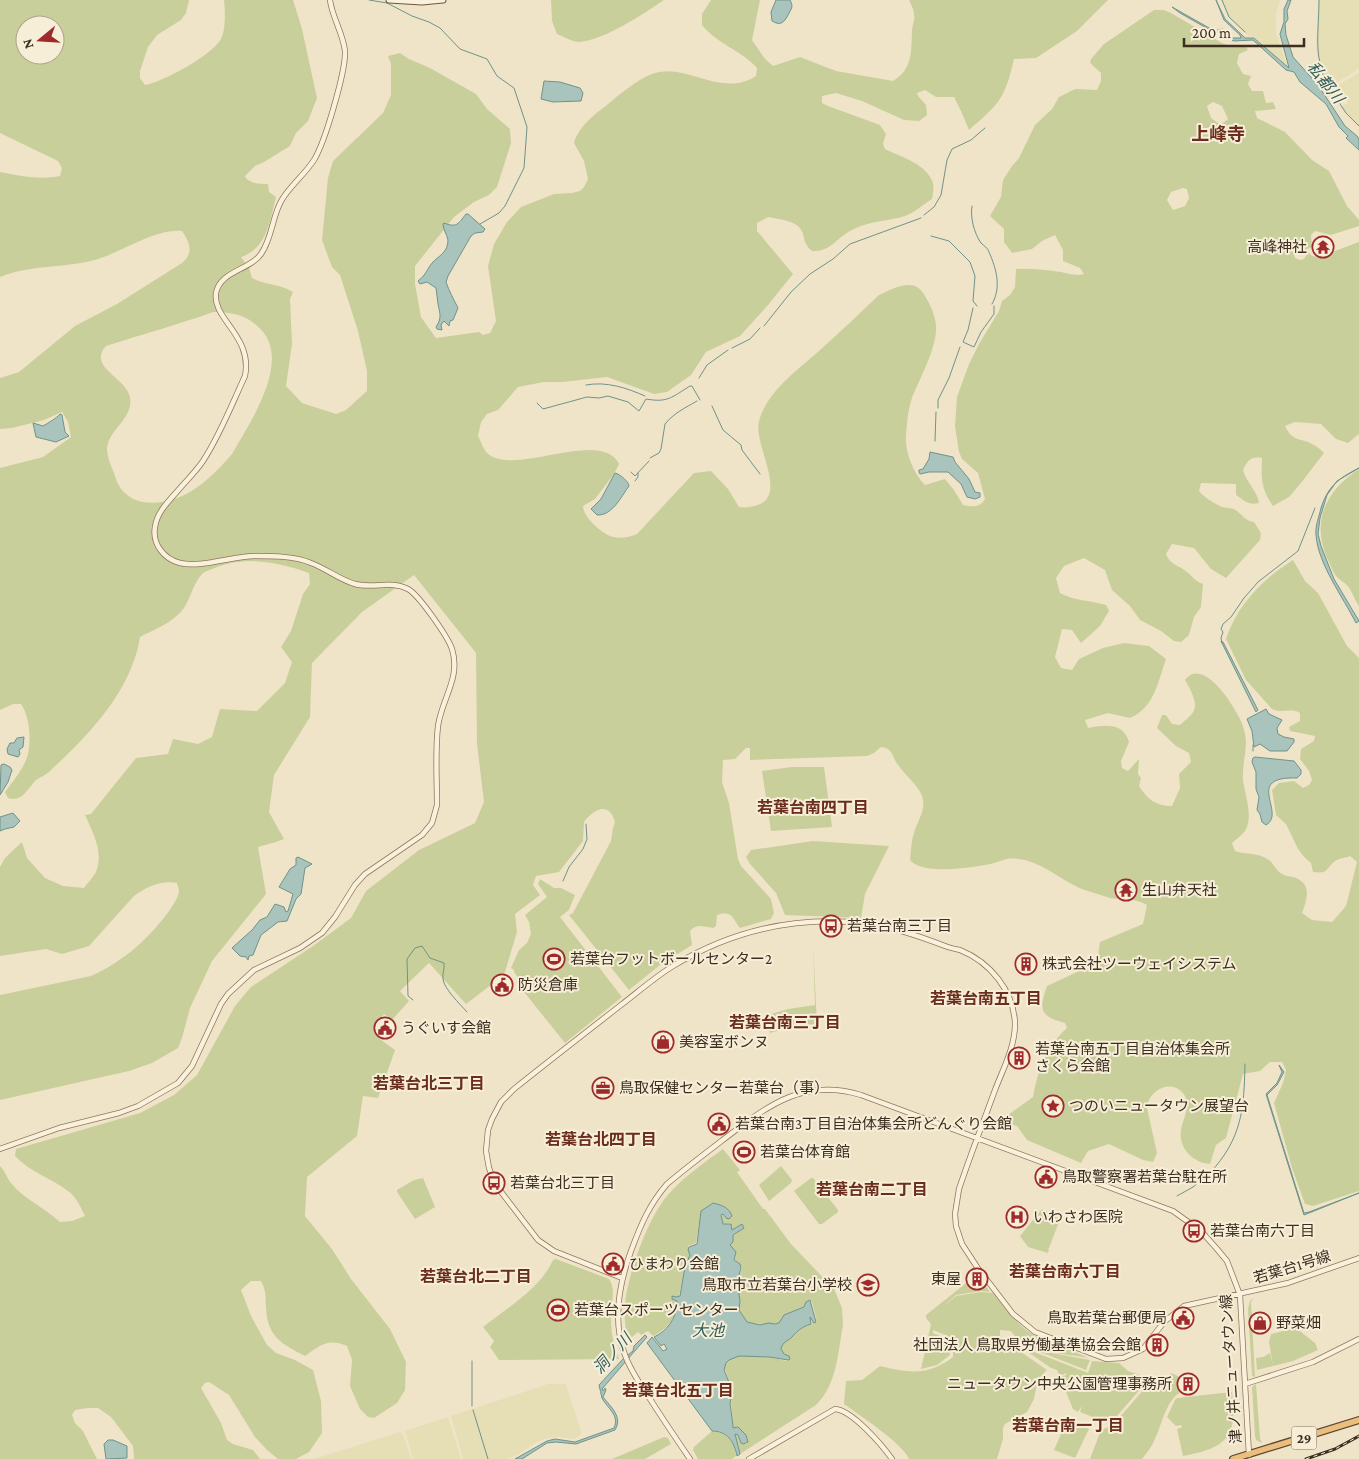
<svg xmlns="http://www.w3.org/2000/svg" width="1359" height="1459" font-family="'Crimson Pro','Noto Sans JP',serif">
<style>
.farmland{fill:#e6deb5}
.green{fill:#c9cf9b;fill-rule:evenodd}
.water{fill:#a9c4bc;stroke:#6f938a}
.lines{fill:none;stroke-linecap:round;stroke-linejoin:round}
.stream{stroke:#6f938a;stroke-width:1}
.tertiary-casing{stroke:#8d765c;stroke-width:6}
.secondary-casing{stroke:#6f573f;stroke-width:7}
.trunk-casing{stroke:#5b4430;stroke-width:8}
.tertiary{stroke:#faf1dc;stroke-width:4.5}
.secondary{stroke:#faf1dc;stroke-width:5}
.trunk{stroke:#eabe7c;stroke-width:5.5}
.rail-casing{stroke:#3d2e20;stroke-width:3}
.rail{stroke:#f7eed8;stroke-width:1;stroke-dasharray:4;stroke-linecap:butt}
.labels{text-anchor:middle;stroke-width:4;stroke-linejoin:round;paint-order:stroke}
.shield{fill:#f7eed8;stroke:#756857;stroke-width:1}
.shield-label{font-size:14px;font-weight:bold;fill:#3d2e20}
.poi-label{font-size:15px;fill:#3d2e20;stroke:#f7eed8;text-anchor:start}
.street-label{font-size:15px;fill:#3d2e20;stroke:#f7eed8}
.water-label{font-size:16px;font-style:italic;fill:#2f5d5a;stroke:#f7eed8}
.neighbourhood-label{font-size:16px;font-weight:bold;fill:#6b2e1e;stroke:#f7eed8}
.quarter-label{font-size:18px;font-weight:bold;fill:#6b2e1e;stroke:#f7eed8}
</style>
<rect width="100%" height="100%" fill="#f0e4c8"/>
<path class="farmland" d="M1221,0H1280L1276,14V33L1286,63L1284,64L1255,37L1249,36L1232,21L1228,16Z
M1318,0H1359V69L1329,87L1324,79L1316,50Z
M1359,73V127L1340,107L1348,103L1338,85Z
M548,1384H564L566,1385L581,1431V1435L574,1439L558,1437L547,1438L535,1443L519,1454L507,1459H463L451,1416Z
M448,1417L461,1459H413L405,1431Z
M400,1432L403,1434L411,1459H314Z"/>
<path class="green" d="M0,0H189L186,13L181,20L157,35L148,47L140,71V78L145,85C163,82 212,55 221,39C226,29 225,10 224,0H293L302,29L317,98L308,121L296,133L290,146L264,162L255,166L246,175L245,177C251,184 259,184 268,184L269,192L276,197C270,220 267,249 241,257L249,268L252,278C265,285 280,284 293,292L290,299L292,344L286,386L302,403L336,414L346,410L367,391V371L358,331L340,275L332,267L322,240L328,178L333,161L383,113L391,95V64L388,56L400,53L409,59L430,68L476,94L487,109L510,129L511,143L497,187L489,195L474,202L454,217L415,266V284L421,317L436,338L479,332L483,335L490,333L496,321L488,266L494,244L507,222L521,207L554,194L572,193L580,191L584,187L588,179L584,161L574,143C578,127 595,114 608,104C620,94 638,79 652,74C686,61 721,99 756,76L757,68C741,50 717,44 702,25V14L711,0H760L752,40L765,59L773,66L800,57L836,71L893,81C913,69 911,51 912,31C912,26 915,20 914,15C914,10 911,4 909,0H1108L1077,31L1036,58L1014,59C1005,99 999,104 969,130L961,111L954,97H936L925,90L917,93L918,96L926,105L927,115L919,121L904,120L862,101L836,93L822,96V103L828,106L880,125L886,134L883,144L885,149C901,157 927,164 933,183C934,188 933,194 932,199C924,204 914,213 905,216C886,222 871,220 852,230C836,238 831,252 812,251C805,245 805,242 803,234C799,220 781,220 768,217L757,223V231L793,274L768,305L740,336L706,352L691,375L667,392L654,394L607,377L563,382H544L518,387L498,410L487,414L481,422L478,436C481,441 483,449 487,453C514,478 601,427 619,464L614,474L595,499L583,506C583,517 602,534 613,537C621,539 630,537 637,534L694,473L711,471L728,489L739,507C747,508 751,507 758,505C788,494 753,444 759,421C767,391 798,370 820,350C840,332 859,314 879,295C894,288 915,276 925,296C930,304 935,315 936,325C938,346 920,378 912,398C908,409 907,423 906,436C905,452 913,473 925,485L945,479L954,490L963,505C972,507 980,508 985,499L978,473L962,459L959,452L955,426L957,397L969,364L979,344L999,311L1002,301L1010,295L1015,287L1016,269C1031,268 1046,270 1061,272C1070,274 1075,276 1084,274L1080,268L1063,261V250L1055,235L1042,241L1032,249L1012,253L1004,242V229L990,216L1001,197L1003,180L1012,166L1019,158L1035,125L1052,109L1059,97L1075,89L1097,90L1101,81V73L1090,63L1091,59L1104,44L1154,10H1164L1171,13L1222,43L1232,47L1246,46L1248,50L1239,54L1237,63L1243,74L1251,76L1248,84L1252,91H1263L1266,103L1273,102L1276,109L1255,111L1257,118L1285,132L1312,160L1329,171L1347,206L1359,220V226L1331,235L1315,231L1311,235L1312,247L1305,250H1299L1294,254L1295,258L1300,260L1304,259L1308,252L1312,256L1319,257L1359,242V434L1348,443L1336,439L1321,424L1295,422L1285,426C1293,443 1301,437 1314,445C1318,447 1321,450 1324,453L1301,483L1289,497L1273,506C1261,489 1261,478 1262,458C1251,456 1247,461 1243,470C1246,482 1258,492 1259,503C1249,506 1243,500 1236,495V484L1201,483L1199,491C1202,496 1217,505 1222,507C1226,508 1231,508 1234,509C1242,514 1245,521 1254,522L1261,533L1260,540L1226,578L1211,569L1194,548L1172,544L1166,554C1170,565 1179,565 1187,572C1193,577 1195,581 1203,584L1201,607L1194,617L1189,635L1181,642L1174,641L1161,631L1140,620L1130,606L1112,590L1105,570L1084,558L1064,566L1056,578L1060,593C1074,601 1090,600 1106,605L1109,611L1100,626L1081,643L1072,630L1062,629L1055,657L1061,668L1072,670L1079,659L1103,648L1124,643L1149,646L1166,659C1158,682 1154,708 1130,718L1108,713L1085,720L1088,728C1105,725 1123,722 1129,742L1121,761L1122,768L1128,771L1139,759L1138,774L1141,778L1139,786C1147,799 1156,806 1172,806L1180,788L1179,774L1191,762L1189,753L1176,746L1157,728L1162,715H1166L1172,724L1180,725C1184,721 1192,716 1194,710C1198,702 1189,687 1185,680C1203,656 1233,704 1240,719C1243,725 1246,735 1246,742C1246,754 1242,767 1243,780C1245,795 1253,815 1246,829C1243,835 1236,839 1232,843L1235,851C1246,855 1258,852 1269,860C1274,864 1276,871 1282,874C1285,876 1289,876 1293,877C1313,883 1307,899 1302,913L1312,920L1332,922L1346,906L1357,862L1350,856C1346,858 1338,858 1334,862C1325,869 1329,874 1313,872L1311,863L1304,857L1298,849L1286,824L1276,815L1272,790L1279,783L1294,781L1303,788L1309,785L1312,780L1309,771L1300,759L1301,749L1314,741L1315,736L1290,731L1289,727L1300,721V713C1292,707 1281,714 1272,709L1246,680L1226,639C1237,605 1263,579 1293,560L1305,581L1318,593L1347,646L1359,658V1191L1313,1206L1305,1204L1292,1168L1274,1103L1283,1083L1286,1070L1282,1062H1270L1260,1071L1243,1074L1226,1138L1216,1145L1210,1164C1193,1163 1178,1148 1181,1130C1183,1118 1192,1104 1183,1093C1170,1078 1148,1091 1147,1108L1157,1153L1153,1162L1143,1160L1109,1144L1088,1151L1081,1163L1027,1140L1017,1126L998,1122L1033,1097C1038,1070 1046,1047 1067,1028L1065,1023C1039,1016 1039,1009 1047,986L1092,965L1098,956L1100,942L1143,924L1147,905C1133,897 1125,901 1110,898C1103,896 1095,893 1088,891C1061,883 1038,855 1007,859C999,861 992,864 985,865C968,868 922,875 910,860C911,851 911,842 914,833C917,821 927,810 922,796C918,785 905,775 898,765C892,757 893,748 881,747L874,753L867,756L750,760V748H746L735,759L723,760L722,782L729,803L738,859L741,866L771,899L774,913L771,919L740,928C732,918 733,910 717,915L716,926L713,928C703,927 698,923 690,931L692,945L660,965L629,990L569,915L573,913L611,841L613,828L615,822C609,801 594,809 584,822L583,841L559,872L536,876L533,885L540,895L515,914L517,932L504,975L466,1004L429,963L400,991L409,1001L392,1020L384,1014L374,1027L377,1037L395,1050L378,1098L363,1096L357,1136L307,1177L305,1216L332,1249L351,1279L390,1329L406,1362L405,1390L397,1403L374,1418L368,1417L360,1409L350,1386L352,1360L347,1346C328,1338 321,1345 305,1356C282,1344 267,1337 266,1307C265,1295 267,1293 261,1281H251L241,1290L251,1316L267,1345L276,1353L295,1360L313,1370L321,1401L322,1433L309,1452L296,1459H278L267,1450L255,1437L229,1395L209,1382L205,1383L201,1388L221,1423L227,1440L233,1444L253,1450L260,1459H134L133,1446L111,1417L98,1408H88L75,1410L72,1415L75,1423L83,1431L97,1459H0V1166C5,1171 7,1178 11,1183C24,1199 45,1208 60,1222L72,1221L85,1216C81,1208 76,1196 68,1191C51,1178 30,1172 15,1156L16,1149L140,1113L174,1095L197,1075L235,1006L251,987L313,946L351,918L366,891L419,850L475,823L484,802L477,744L476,653L414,575L362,612L312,663L310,717L274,775L269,812L284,839L276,842L258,847L266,894L212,961L190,1008L182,1038L178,1048L152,1063L129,1071L0,1100V995L91,976C123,962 151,937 171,908C174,903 179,897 179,890C179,889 177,884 177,883C162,880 146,887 134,896L89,946L62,954L46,949L0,956V867L5,858L22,842L27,858L45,878L63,886L84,888C87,883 93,878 96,872C104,852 93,833 85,815L91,814L136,758L168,754L173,739L198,744L212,737L220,709L257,711L285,683L292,662L281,647L291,631L303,594L310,584L309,573C278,562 243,555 212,569C209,570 204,572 202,574C194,582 190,599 184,608C173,623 155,629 140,637C132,690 89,735 51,770C47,775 40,777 35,781C28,789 21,803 8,798L5,792C13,781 25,767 28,754C31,739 30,717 21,704H13L0,710V468L43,457L71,437L68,422L62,412L44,420L12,428L0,429V378L19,372L75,326L117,304L182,263C194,253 190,243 182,231C154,228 118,255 91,261C61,268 29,265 0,277V172C20,176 40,180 60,176L62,168L58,161L0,133ZM25,25H55V55H25ZM1213,102L1222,106L1228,119L1223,123H1218L1211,118L1207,106ZM1183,188L1187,189L1189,198L1185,206L1173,210L1167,200L1171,192ZM213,312C229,312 244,314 256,325C296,356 250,422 232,454C221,467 207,481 193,490C175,502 142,510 125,493C119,488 116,480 114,473C111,466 108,459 107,451C106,430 134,420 130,397C126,377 87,367 106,346C142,334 178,325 213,312Z
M551,0H664C643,14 605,40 579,42C572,42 563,36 557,34L552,21Z
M1359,469V606C1355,600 1353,595 1350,589C1347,583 1340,581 1336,576C1333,572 1331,566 1329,562C1310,523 1325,491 1359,469Z
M792,767H824L832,827L771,831L762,771Z
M813,841L889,846L865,894L861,918L785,915L776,893L750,864L746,857L751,850Z
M540,879L554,888H561L575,895L569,910L560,917L622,997L565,1043L516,982L519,979L514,972V970L511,968L519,950L527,943L531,934L529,922L525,915L547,897L538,884Z
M813,942L817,1024L794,1026L770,1033L764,1016L788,1009L815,1005Z
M723,1149L740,1170L737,1172L763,1209H765L791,1244L834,1289L842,1308L843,1325C838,1352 837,1385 816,1405L740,1454L735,1434L738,1436L741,1443L743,1444L748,1443V1439L738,1427H733V1426L731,1403L733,1392L724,1367L729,1360L739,1356L770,1357L786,1361L790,1359L789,1356L782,1352V1345L801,1328L812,1324L811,1317L814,1323L817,1322L812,1302L808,1300L804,1307L784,1315L779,1323C770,1324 756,1325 747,1322L739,1310L740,1301L737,1282L742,1268L740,1264L735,1260L736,1252L730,1245L733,1242L732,1237L744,1227L742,1224L732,1230L731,1223L723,1224L721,1216L723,1215L725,1218L729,1219L732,1216C729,1207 721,1205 712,1203L701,1211L696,1243L688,1246L690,1255L685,1267L679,1296L676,1297L672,1296L671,1298L677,1302C677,1318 667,1329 653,1336L648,1331L641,1335L638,1332L630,1339L627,1337C625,1326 624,1314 625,1303C628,1274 648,1218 667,1196C683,1177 704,1163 723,1149Z
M781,1166L792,1180L791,1183L769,1201L759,1185Z
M423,1178L435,1207L415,1219L397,1192V1190L414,1180Z
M811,1178H813L838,1210V1212L822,1224H819L794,1191Z
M1042,1209L1060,1219L1049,1248H1047L1049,1249L1048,1253L1028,1247L1020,1236Z
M556,1259L609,1279C617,1290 610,1306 611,1319C611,1333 614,1346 619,1359L499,1360L490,1347L494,1341L483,1327C508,1307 540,1289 553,1260Z
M975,1276H978L990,1292L981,1291L956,1295L943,1307L956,1296L981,1292L993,1293C1007,1311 1020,1329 1041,1339C1056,1346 1074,1350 1088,1358C1064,1353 1026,1354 1011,1331L1000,1330V1336L1005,1341L1047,1370L1038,1379L1034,1399L1027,1412L1005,1424L1003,1428V1439L997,1459H909C902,1443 859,1415 844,1404L846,1381L862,1380L880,1366C909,1373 928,1376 953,1357V1343L955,1339L933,1330V1333L952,1341L949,1347L950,1355L937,1365L921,1369L931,1324L926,1318V1315Z
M1254,1298L1251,1302L1255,1377H1254L1252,1375L1248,1309L1250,1301Z
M1296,1328L1315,1343L1318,1350L1293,1361L1257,1370L1256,1358L1263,1357L1270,1353L1273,1366L1269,1342L1271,1334Z
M1019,1346L1088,1373L1092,1361L1119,1363L1128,1371L1158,1381L1160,1384L1143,1386L1110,1424L1080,1412L1082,1406L1078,1412L1073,1409L1060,1377L1066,1375V1373L1060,1376L1057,1370L1051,1368Z
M1035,1350L1090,1360L1086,1370Z
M1171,1373L1178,1376L1180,1387H1183V1391C1167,1397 1162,1424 1155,1439C1152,1446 1147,1453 1142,1459H1090L1101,1430L1112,1426L1145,1388L1160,1386Z
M1256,1384L1260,1438L1262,1443L1256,1440L1255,1436L1252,1387Z
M1232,1392C1238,1437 1227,1448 1183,1456L1177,1429L1182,1427L1181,1425L1176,1426L1167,1417L1175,1400L1177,1398Z
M1067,1420L1089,1429L1075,1458L1054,1450Z
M712,1431C727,1432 735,1442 736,1456L732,1459H698L693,1450L694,1447Z
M664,1437L668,1438L671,1444L645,1459H612Z"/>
<path class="water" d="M776,0H790C794,7 791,9 788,15C784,23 780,26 772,21L771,12Z
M1216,0L1225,19L1242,35L1245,38H1254L1289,68L1280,34L1284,22V9L1288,0H1291L1287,11L1288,19L1285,24L1286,35L1293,57L1318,85L1345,126L1357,136L1359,139V150L1346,138L1348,136L1339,127L1326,104L1300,82L1294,72L1286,70L1253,40L1233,41L1226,33L1215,32L1210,30L1180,13L1172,7L1211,29L1214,31L1223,29L1233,38H1241L1240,35L1224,20Z
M544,81L560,82L580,88L583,93L581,101L553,102L541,99Z
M466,214H468L485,229L483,232L475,233L471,236L448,276L446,282C449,291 454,300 458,308L453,320L450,321L449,326L444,321L441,325L442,330L437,329L436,327C442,318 440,314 438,304C437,299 437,293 436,288L427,282L420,284L418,281C427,274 426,270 433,262C440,255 448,252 448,240C447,234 443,230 443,224L444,223C457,228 458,224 466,214Z
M60,414L62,415L65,432L69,436L56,442L36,437L33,423L43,426C48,423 57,418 60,414Z
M930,452L953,457L955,462L969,479L975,492L980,493V497L975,499L967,497L961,484L948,472H929L920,474L919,472V470L923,469L929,459Z
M1359,468L1337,481L1327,495L1320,518L1318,534L1321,546L1334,579L1359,621L1356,623C1343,597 1318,564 1316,535C1315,526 1319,517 1321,508C1328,486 1339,478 1359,468Z
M615,473C620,474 629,482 629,486C621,497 612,516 597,515L591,509L601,499Z
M1221,641L1223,642L1258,710L1256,712Z
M1266,709L1269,714L1282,720L1277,728L1278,734L1284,737L1294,739V742L1287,751H1270L1260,744L1254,747L1252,731L1247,719Z
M24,737L23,747L19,750L20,754L18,757L8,754L7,749L10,743H14L17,738Z
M1255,757L1294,761L1301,770V774L1297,778C1243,776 1287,813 1266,825L1262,822L1260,814L1257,810L1259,797L1256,789V772L1252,762L1253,758Z
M4,764L10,767L12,770L8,782L0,795L1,765Z
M13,813L20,821L14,827L5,829L0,831V817Z
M298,857L312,864L305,868L301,894L296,899L287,921L278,922L261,935L253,955L249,956L248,960L246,957L240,956L232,948L252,930L260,920L267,917L275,904L284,907L286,912L288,911L293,894L279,887L290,869L296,865V858Z
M1279,1065L1284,1072L1277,1085L1267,1095L1304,1213L1309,1212L1359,1193L1304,1215L1266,1094L1277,1083L1282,1072Z
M713,1203C721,1205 729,1207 732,1216L729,1219L726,1218L723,1214L721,1215L723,1224H731L732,1230L742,1224L744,1228L733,1235V1242L730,1245L736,1252L734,1260L740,1264L741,1268L737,1282L740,1301L739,1310L747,1322L760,1325L769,1323L775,1324L779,1323L784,1315L804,1307L806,1302L810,1300L816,1322L814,1323L810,1317L811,1324C802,1327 798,1330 792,1337C787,1342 783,1341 781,1349L784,1354L789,1356L790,1359L788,1360L770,1357L739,1356L729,1360L726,1363L724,1370L733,1392L730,1403L733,1426V1428L738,1427L746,1435L748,1442L743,1444L741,1443L738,1435L735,1434L740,1454L737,1456C734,1441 727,1431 712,1431L647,1343L652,1337L663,1351L667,1349L664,1344L661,1346L654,1337C667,1331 676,1319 677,1304V1301L672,1299V1296L676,1297L680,1296L685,1267L690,1255L688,1250L689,1247L697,1244L701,1211Z
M645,1335L647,1337L633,1353L602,1389L603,1391L605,1388L606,1390L603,1397C611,1407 623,1417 615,1430L576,1444L556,1442L547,1443L522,1459H515L547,1441L555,1439L575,1442L614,1428C620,1415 607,1408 602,1398C601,1394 600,1389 599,1385L624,1358L633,1351L634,1346Z
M108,1440H113L127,1446V1458L106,1459L104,1444Z"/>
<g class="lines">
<path class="stream" d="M369,0L387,3L412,16L429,22L440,28L460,49L487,59L497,76L514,88L527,127L524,168L505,206L499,213L480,224
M1222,0L1229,17L1245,32
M1319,0C1319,33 1313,53 1327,85
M1331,90L1346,113L1359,126
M972,206C970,217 974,233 981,243C984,246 988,248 989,252C996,268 1002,287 992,304
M924,215L934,207L941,195L947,160L952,149L971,140L985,128
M931,236L949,241L970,262L975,276L973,301L977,306
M973,308L968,330L963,342L974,347L981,332L994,314V306
M764,326L791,292L810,274L833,259L850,244L921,218
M732,348L750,339L760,328
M699,378L707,365L728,350
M586,385C606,381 627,388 645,396
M537,403L543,409L587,397L599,398L608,396L628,402L639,411L646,399C668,403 672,397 690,386H692L700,400
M712,406L723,430L741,445L742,450L760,474
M938,408V400L949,378L960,347
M935,441L936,412
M650,458L659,453L661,449L665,424C674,413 685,408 697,401
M631,472L635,476L649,461
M635,481L638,477V473
M1222,643L1221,638L1223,632L1221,629L1223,624L1231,617L1244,598L1258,582L1298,551L1315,508
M1253,751V745
M563,881L569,867L583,849L587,839L586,824
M413,1000L408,996L407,959L415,948L422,946L430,958L444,963C445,969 442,973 443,979C444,989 460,1004 467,1012
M1210,1173C1242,1138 1244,1110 1245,1064
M1177,1196L1193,1187L1205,1177
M472,1406V1361
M473,1410L488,1459"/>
<g class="tertiary-casing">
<path id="tertiary" d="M0,1149L59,1128L119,1113L138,1106L178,1083L192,1066L221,1004L228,994L254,970L300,948L322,933L335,917L355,885L365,874L422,835L432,823L437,805C437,779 435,752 438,726C442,698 461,678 452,649C448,637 419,595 408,589C391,580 373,589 355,584C340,580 327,569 311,563C295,556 273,556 255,556C233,556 201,568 180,563C164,559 152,544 155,527C157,511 171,499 181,487C189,478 197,470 203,461C220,435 232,404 245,376C253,336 212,319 216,293C220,271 250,270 261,254C273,237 272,214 283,198C292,184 305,174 314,160C325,142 346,71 345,51C343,33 332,17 330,0
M622,1278L554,1251L538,1240L495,1184L489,1168L486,1151L488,1130L492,1119L501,1102L514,1089C549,1061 585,1033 621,1005C638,992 655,977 673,966C731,931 796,916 863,923C891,926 919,936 945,946C950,948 955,949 960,950C990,962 1014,991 1015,1024C1015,1047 1003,1069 995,1090C983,1123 970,1156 959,1189L955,1214L956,1226L962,1244L977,1267L1013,1314L1035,1332L1106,1359L1123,1358L1143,1349L1164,1322L1184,1306L1288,1283L1359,1258
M1245,1384L1313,1362L1359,1339
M690,1459C677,1440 664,1421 652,1402C642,1387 631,1372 625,1355C612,1321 619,1284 631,1251C641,1224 649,1205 667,1184C687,1167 707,1152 728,1136C770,1104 805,1078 861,1095L1173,1211L1201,1231L1217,1249L1227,1261L1240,1295L1249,1455
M749,1459L835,1409C852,1410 882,1445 892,1459"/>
</g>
<g class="secondary-casing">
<path id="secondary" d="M389,0L422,2L443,0"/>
</g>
<g class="trunk-casing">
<path id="trunk" d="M1233,1459L1359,1420"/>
</g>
<use href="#tertiary" class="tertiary"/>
<use href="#secondary" class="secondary"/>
<use href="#trunk" class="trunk"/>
<g class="rail-casing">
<path id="rail" d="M1306,1459L1335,1449L1359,1436"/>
</g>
<use href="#rail" class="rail"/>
</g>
<defs>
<g id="temple-ring" transform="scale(1.125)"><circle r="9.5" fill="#f7eed8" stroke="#9e2a2b" stroke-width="1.5"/><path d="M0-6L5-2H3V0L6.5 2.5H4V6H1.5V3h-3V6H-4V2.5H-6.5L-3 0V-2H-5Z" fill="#9e2a2b"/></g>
<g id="bus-ring" transform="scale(1.125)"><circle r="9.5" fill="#f7eed8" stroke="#9e2a2b" stroke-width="1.5"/><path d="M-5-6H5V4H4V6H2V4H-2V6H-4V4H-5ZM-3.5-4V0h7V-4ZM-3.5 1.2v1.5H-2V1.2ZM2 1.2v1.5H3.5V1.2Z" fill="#9e2a2b"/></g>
<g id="stadium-ring" transform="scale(1.125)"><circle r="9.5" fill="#f7eed8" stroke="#9e2a2b" stroke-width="1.5"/><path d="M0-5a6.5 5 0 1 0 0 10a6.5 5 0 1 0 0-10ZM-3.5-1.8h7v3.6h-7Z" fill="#9e2a2b"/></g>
<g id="building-ring" transform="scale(1.125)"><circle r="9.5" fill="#f7eed8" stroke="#9e2a2b" stroke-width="1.5"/><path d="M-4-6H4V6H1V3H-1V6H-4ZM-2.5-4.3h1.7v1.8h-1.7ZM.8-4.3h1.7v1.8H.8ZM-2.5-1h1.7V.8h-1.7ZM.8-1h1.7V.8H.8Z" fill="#9e2a2b"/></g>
<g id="civic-ring" transform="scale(1.125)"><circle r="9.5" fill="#f7eed8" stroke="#9e2a2b" stroke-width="1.5"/><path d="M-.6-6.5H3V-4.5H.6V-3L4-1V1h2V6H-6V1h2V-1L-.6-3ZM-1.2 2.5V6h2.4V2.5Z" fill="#9e2a2b"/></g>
<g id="shop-ring" transform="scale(1.125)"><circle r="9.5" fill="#f7eed8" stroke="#9e2a2b" stroke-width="1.5"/><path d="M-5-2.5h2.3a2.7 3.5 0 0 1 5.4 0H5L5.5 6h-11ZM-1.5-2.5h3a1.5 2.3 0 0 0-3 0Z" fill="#9e2a2b"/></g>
<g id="office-ring" transform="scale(1.125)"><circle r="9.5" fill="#f7eed8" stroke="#9e2a2b" stroke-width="1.5"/><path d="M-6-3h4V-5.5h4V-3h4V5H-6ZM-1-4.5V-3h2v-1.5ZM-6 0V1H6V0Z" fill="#9e2a2b"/></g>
<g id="sight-ring" transform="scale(1.125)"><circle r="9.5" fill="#f7eed8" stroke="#9e2a2b" stroke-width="1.5"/><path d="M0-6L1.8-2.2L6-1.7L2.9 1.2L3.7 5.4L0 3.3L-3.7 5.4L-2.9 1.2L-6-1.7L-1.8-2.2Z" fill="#9e2a2b"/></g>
<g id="hospital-ring" transform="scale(1.125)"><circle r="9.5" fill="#f7eed8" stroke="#9e2a2b" stroke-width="1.5"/><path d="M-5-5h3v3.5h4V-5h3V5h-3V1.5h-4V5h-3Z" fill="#9e2a2b"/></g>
<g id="school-ring" transform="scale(1.125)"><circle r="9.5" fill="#f7eed8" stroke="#9e2a2b" stroke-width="1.5"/><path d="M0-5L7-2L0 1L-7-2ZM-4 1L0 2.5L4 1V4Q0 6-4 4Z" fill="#9e2a2b"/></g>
</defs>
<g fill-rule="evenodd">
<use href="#temple-ring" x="1323" y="247"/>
<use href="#temple-ring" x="1126" y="890"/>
<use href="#bus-ring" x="831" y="926"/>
<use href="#stadium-ring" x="554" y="959"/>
<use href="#building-ring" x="1026" y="964"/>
<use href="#civic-ring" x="502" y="985"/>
<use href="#civic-ring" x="385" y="1028"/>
<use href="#shop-ring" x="663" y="1042"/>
<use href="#building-ring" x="1019" y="1058"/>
<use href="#office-ring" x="603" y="1088"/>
<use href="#sight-ring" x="1053" y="1106"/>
<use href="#civic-ring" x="719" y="1124"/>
<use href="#stadium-ring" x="744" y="1152"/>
<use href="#civic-ring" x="1046" y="1177"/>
<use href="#bus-ring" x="494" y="1183"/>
<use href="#hospital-ring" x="1017" y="1217"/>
<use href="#bus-ring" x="1194" y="1231"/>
<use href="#civic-ring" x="613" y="1264"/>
<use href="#building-ring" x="977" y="1279"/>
<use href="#school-ring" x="868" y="1285"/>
<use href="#stadium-ring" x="558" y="1310"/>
<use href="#civic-ring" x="1183" y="1318"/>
<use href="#shop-ring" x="1260" y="1323"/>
<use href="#building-ring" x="1157" y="1345"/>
<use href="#building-ring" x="1188" y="1384"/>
</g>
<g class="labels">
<rect class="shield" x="1291.5" y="1426.5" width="25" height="23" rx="4"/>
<g class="shield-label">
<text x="1304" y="1443">29</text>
</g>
<g class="poi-label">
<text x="1307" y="252" text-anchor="end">高峰神社</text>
<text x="1142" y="895">生山弁天社</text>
<text x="847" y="931">若葉台南三丁目</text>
<text x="570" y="964">若葉台フットボールセンター2</text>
<text x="1042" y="969">株式会社ツーウェイシステム</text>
<text x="518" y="990">防災倉庫</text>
<text x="401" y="1033">うぐいす会館</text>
<text x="679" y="1047">美容室ボンヌ</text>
<text x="1035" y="1054">若葉台南五丁目自治体集会所<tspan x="1035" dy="17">さくら会館</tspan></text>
<text x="619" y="1093">鳥取保健センター若葉台（事）</text>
<text x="1069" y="1111">つのいニュータウン展望台</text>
<text x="735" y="1129">若葉台南3丁目自治体集会所どんぐり会館</text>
<text x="760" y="1157">若葉台体育館</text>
<text x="1062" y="1182">鳥取警察署若葉台駐在所</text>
<text x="510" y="1188">若葉台北三丁目</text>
<text x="1033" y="1222">いわさわ医院</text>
<text x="1210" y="1236">若葉台南六丁目</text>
<text x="629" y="1269">ひまわり会館</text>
<text x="961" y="1284" text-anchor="end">東屋</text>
<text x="852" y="1290" text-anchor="end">鳥取市立若葉台小学校</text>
<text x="574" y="1315">若葉台スポーツセンター</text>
<text x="1167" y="1323" text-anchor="end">鳥取若葉台郵便局</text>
<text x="1276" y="1328">野菜畑</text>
<text x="1141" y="1350" text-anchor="end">社団法人 鳥取県労働基準協会会館</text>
<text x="1172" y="1389" text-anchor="end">ニュータウン中央公園管理事務所</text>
</g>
<g class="street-label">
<text transform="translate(1292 1267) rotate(-17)" y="5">若葉台1号線</text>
<text transform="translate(1231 1369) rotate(-94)" y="5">津ノ井ニュータウン線</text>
</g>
<g class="water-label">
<text transform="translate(1326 82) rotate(52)" y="6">私都川</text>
<text x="708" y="1336">大池</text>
<text transform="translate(612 1353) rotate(-47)" y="6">洞ノ川</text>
</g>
<g class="neighbourhood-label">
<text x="813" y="813">若葉台南四丁目</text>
<text x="986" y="1004">若葉台南五丁目</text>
<text x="785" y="1028">若葉台南三丁目</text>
<text x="429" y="1089">若葉台北三丁目</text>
<text x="601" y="1145">若葉台北四丁目</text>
<text x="872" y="1195">若葉台南二丁目</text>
<text x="1065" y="1277">若葉台南六丁目</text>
<text x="476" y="1282">若葉台北二丁目</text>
<text x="678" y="1396">若葉台北五丁目</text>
<text x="1068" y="1431">若葉台南一丁目</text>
</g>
<g class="quarter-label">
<text x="1218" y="140">上峰寺</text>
</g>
</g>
<g transform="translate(40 40) rotate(252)"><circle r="24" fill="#f7eed8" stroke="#ada18e"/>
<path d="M0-4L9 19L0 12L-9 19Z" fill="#9e2a2b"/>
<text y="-8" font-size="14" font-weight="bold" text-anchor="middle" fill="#3d2e20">N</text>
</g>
<path d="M1184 38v8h120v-8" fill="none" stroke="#3d2e20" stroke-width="2.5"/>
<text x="1192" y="38" font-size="15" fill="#3d2e20" stroke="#f7eed8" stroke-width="4" paint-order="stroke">200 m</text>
</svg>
